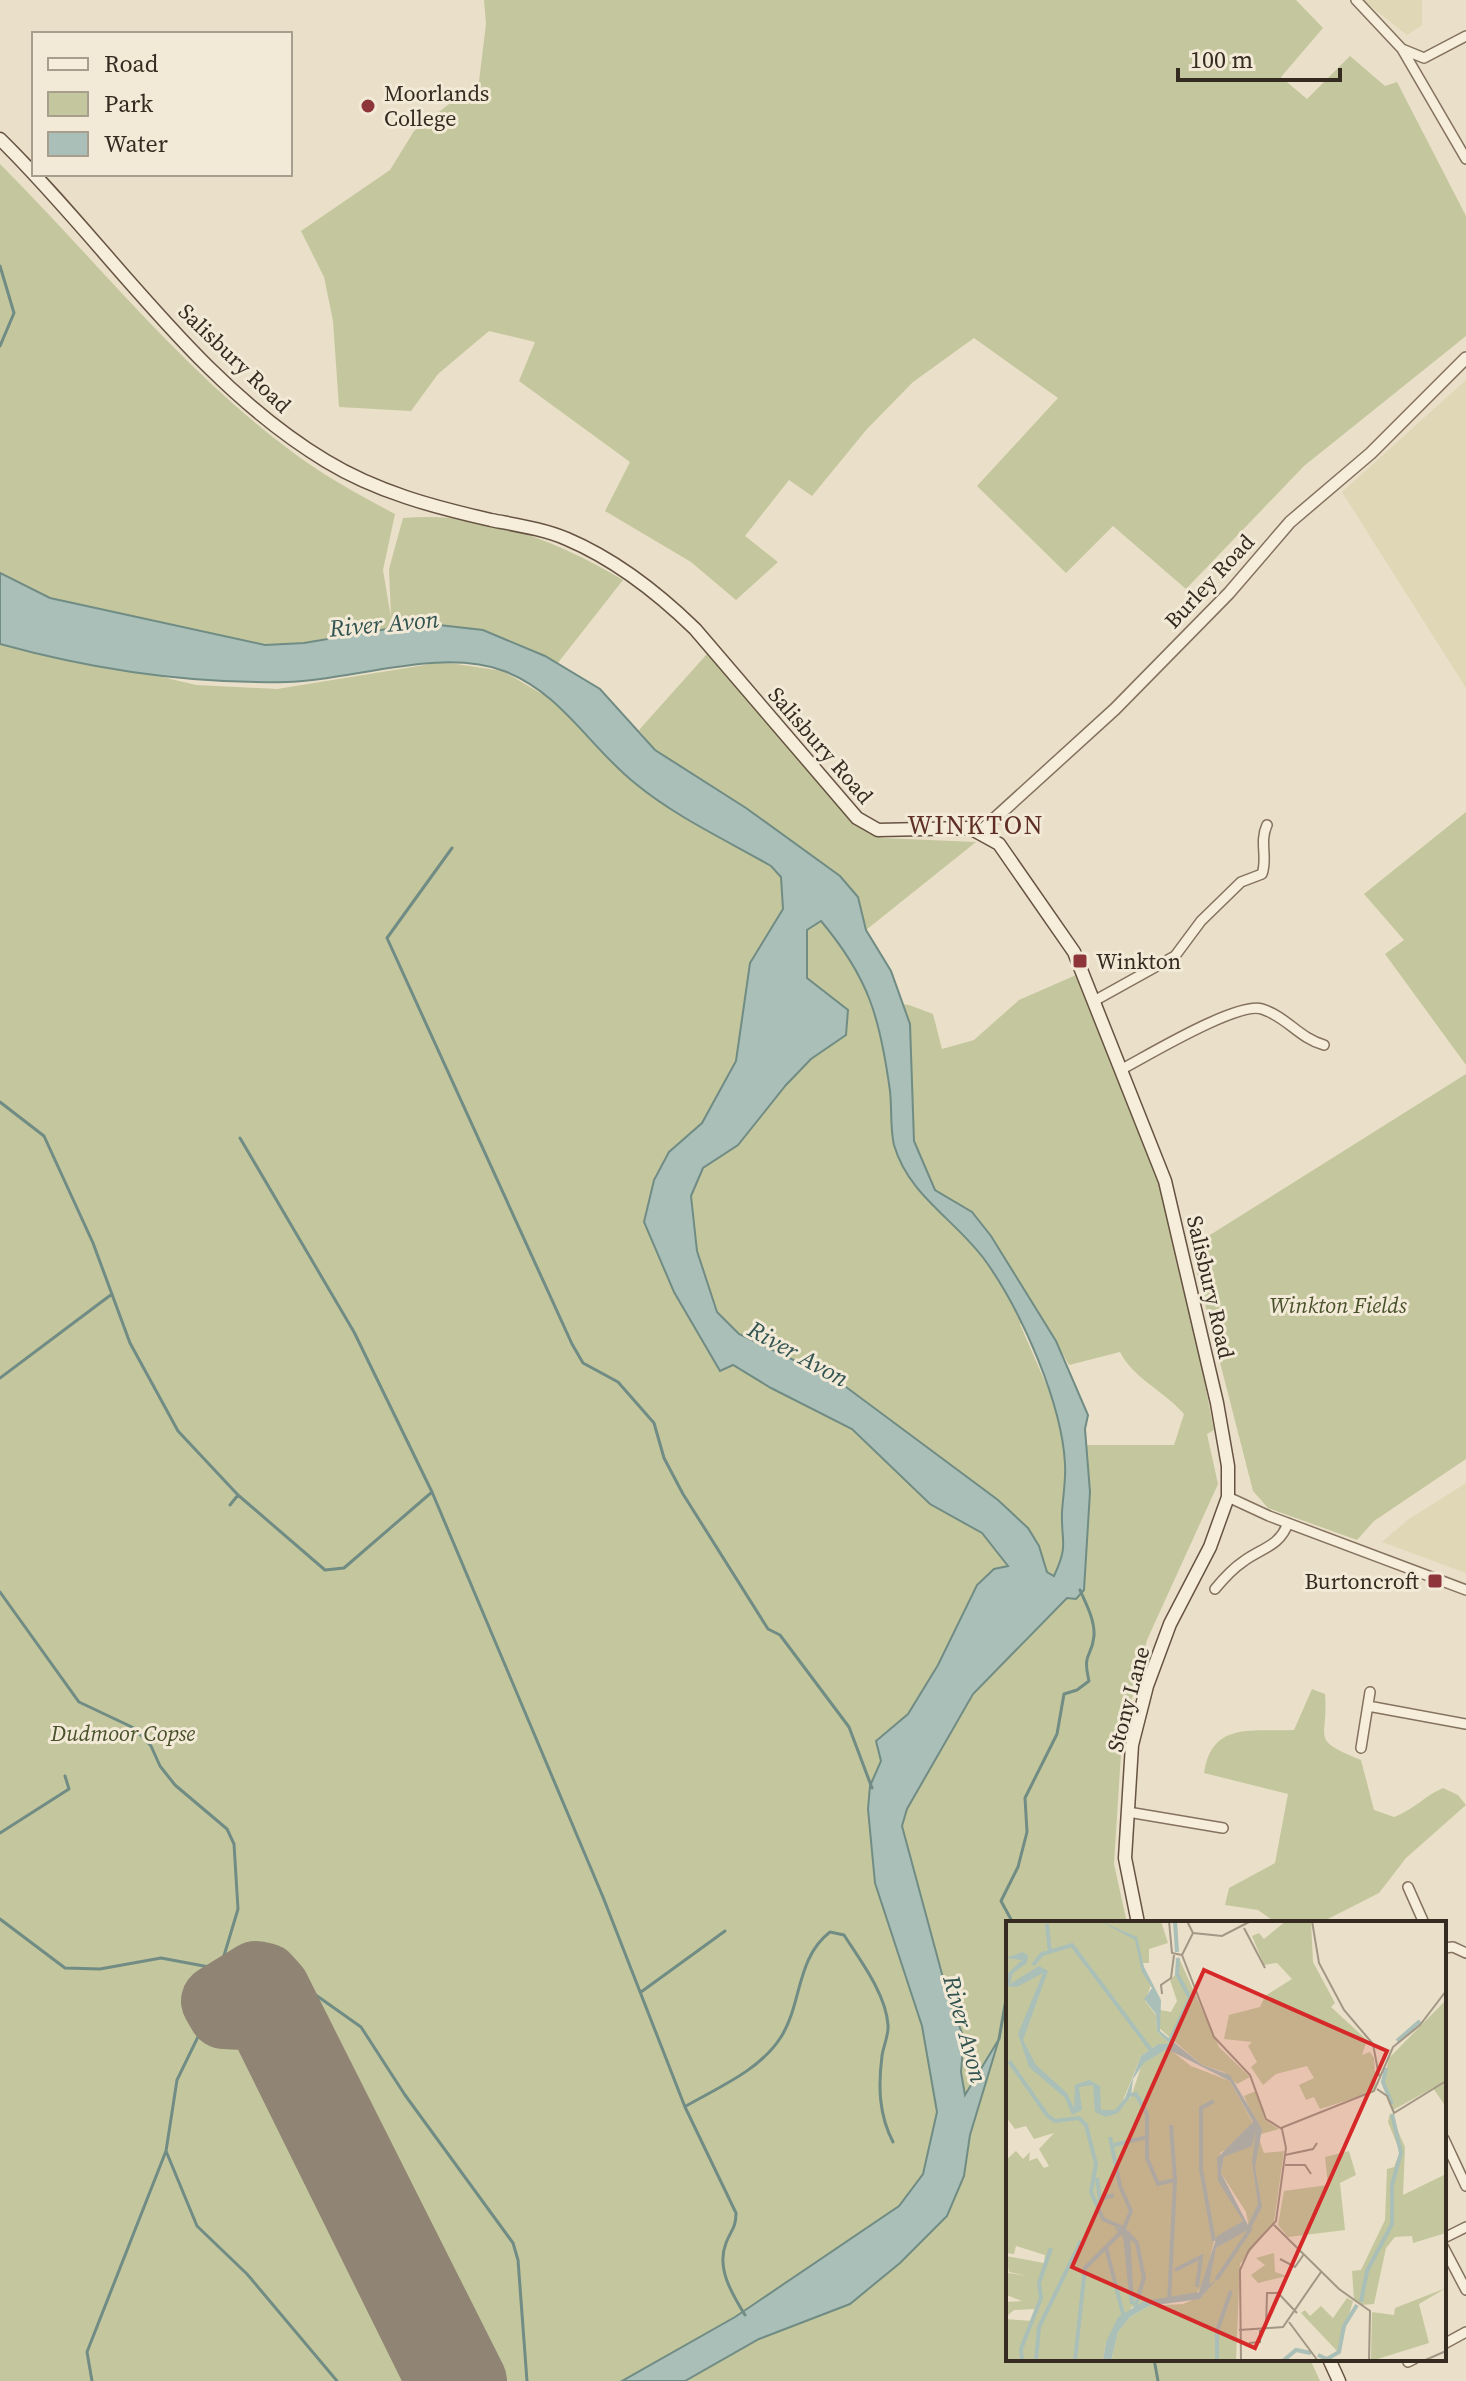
<svg xmlns="http://www.w3.org/2000/svg" width="1466" height="2381" font-family="'Source Serif 4',serif">
<style>
.farmland{fill:#dfd7b6}
.green{fill:#c4c79d;fill-rule:evenodd}
.water{fill:#a9bfb7;stroke:#708c84;stroke-width:2;fill-rule:evenodd}
.lines{fill:none;stroke-linecap:round;stroke-linejoin:round}
.stream{stroke:#708c84;stroke-width:3}
.runway{stroke:#908574;stroke-width:72}
.minor-casing{stroke:#84725f;stroke-width:12}
.tertiary-casing{stroke:#84725f;stroke-width:14}
.secondary-casing{stroke:#665342;stroke-width:15}
.minor{stroke:#f6eddb;stroke-width:9}
.tertiary{stroke:#f6eddb;stroke-width:11}
.secondary{stroke:#f6eddb;stroke-width:12}
.poi-dot{fill:#8d3538;stroke:#f2ead7;stroke-width:3}
.labels{text-anchor:middle;stroke-width:6;stroke-linejoin:round;paint-order:stroke}
.poi-label{font-size:22px;fill:#362b21;stroke:#f2ead7;text-anchor:start}
.street-label{font-size:22px;fill:#362b21;stroke:#f2ead7}
.park-label{font-size:22px;font-style:italic;fill:#48512a;stroke:#f2ead7}
.water-label{font-size:24px;font-style:italic;fill:#325451;stroke:#f2ead7}
.quarter-label{font-size:26px;letter-spacing:2px;fill:#5f2f25;stroke:#f2ead7}
.inset-river{fill:none;stroke:#a9bfb7;stroke-width:4}
.inset-road{fill:none;stroke:#a29785;stroke-width:2}
.view{fill:#d62828;fill-opacity:0.15;stroke:#d62828;stroke-width:4}
.inset-edge{fill:none;stroke:#362b21;stroke-width:4}
</style>
<rect width="100%" height="100%" fill="#eadfc8"/>
<path class="farmland" d="M1363,0H1422V25L1407,35Z
M1466,380V688L1342,492Z
M1466,1483V1573L1382,1542L1409,1519Z"/>
<path class="green" d="M484,0H1296L1323,28L1281,77L1307,99L1350,56L1385,86L1397,82L1466,216V336L1304,466L1186,589L1113,526L1066,573L977,486L1058,398L974,338L913,382L867,429L812,496L789,480L745,536L778,562L736,600L691,562L605,511L630,462L519,381L535,342L489,331L438,374L411,411L339,407L333,321L324,277L301,231L390,170L414,131L479,81L486,24Z
M0,164C93,257 185,373 291,451C324,476 359,495 395,514L383,570L391,618L389,569L403,518C483,511 555,540 623,580L557,664L545,656L439,625L393,628L304,643L265,645L50,598L0,573Z
M0,638L196,685L277,689L443,662L503,671L559,704L635,784L771,866L781,877L783,909L750,963L736,1061L702,1123L669,1152L654,1180L733,1365L771,1388L852,1429L930,1504L982,1533L1008,1566L977,1585L938,1665L908,1714L876,1741L881,1761L870,1786L868,1809L875,1883L922,2026L937,2112L923,2174L899,2206L735,2317L622,2381H0Z
M707,654L854,824L882,838L976,842L866,930L858,897L746,808L655,750L639,730Z
M1466,812V1065L1385,954L1404,940L1364,894Z
M821,920L858,969L871,1000L909,1005L933,1014L942,1049L974,1040L1019,1000L1076,975L1158,1178L1184,1280L1214,1430L1207,1434L1218,1484L1147,1640L1122,1738L1114,1864L1127,1923H1008V2359H1310L1320,2381H685L759,2339L850,2304L947,2216L964,2176L970,2135L996,2043L965,2096L961,2073L964,2038L949,2000L902,1826L907,1809L973,1694L1066,1598L1047,1572L1045,1562L998,1500L838,1381L739,1334L717,1312L697,1251L691,1196L703,1168L738,1145L786,1085L811,1059L846,1035L847,1010L807,979V930ZM1043,1319L1069,1365L1120,1352C1134,1379 1163,1390 1184,1414L1174,1445H1063L1056,1407L1020,1324Z
M1466,1074V1459L1374,1521L1357,1540L1268,1508L1253,1491L1194,1261V1245Z
M1312,1689L1325,1694C1329,1740 1308,1739 1361,1760L1374,1810L1394,1817C1415,1809 1423,1797 1443,1788L1458,1795L1466,1805L1406,1858L1379,1893L1320,1923H1276L1258,1910L1225,1905L1229,1888L1275,1863L1288,1794L1204,1773C1212,1721 1251,1732 1294,1730Z"/>
<path class="water" d="M0,573L50,598L265,645L304,643L393,628L439,625L483,630L545,656L600,689L655,750L746,808L840,876L858,897L866,930L891,971L910,1024L914,1141L935,1190L972,1212L991,1236L1056,1341L1088,1415L1085,1429L1090,1492L1084,1590L1076,1599L1067,1598L973,1694L907,1809L902,1826L949,2000L964,2038L961,2072L965,2095L999,2039L970,2135L964,2176L947,2216L900,2263L850,2304L759,2339L685,2381H622L735,2317L899,2206L923,2174L937,2112L922,2026L875,1883L868,1809L870,1786L881,1761L876,1741L908,1714L938,1665L977,1585L994,1569L1008,1566L982,1533L930,1504L852,1429L771,1388L733,1365L720,1371L674,1292L644,1222L654,1180L669,1152L702,1123L736,1061L750,963L783,909L781,877L771,866C726,840 676,817 636,784C590,748 562,693 504,671C441,647 353,680 287,682C190,684 94,670 0,644ZM821,921C869,978 880,1018 890,1091C892,1108 890,1129 894,1145C909,1197 958,1221 987,1263C1022,1313 1062,1403 1065,1464C1066,1480 1063,1496 1062,1512C1061,1544 1069,1543 1054,1576L1047,1572L1039,1546L1028,1528L998,1500L838,1381L739,1334L717,1312L697,1251L691,1196L703,1168L738,1145L786,1085L811,1059L846,1035L848,1010L807,978V930Z"/>
<g class="lines">
<path class="stream" d="M0,266L14,313L0,346
M452,848L387,938L572,1344L583,1363L618,1382L654,1423L664,1458L683,1494L768,1629L780,1635L849,1727L872,1788
M0,1102L44,1136L93,1243L130,1343L178,1431L238,1495L325,1570L344,1568L432,1492
M240,1138L354,1332L432,1492L603,1897L685,2107L736,2213C736,2228 731,2230 726,2243C716,2268 732,2294 745,2315
M0,1378L112,1294
M230,1505L238,1495
M0,1592L79,1702L134,1728L151,1746L160,1766L175,1785L227,1829L234,1844L238,1909L220,1969L231,1984
M0,1833L69,1789L65,1776
M0,1919L65,1968L100,1969L161,1958L220,1969
M1013,1923L1001,1901L1018,1867L1027,1832L1025,1798L1057,1734L1064,1694L1077,1690L1089,1681C1082,1651 1092,1658 1094,1636C1095,1620 1086,1604 1080,1590
M641,1992L725,1931
M999,2039L1008,1988
M686,2106C719,2087 760,2070 781,2037C802,2004 796,1958 830,1932L844,1935C860,1960 886,1994 888,2025C889,2035 883,2047 882,2056C878,2087 879,2115 893,2142
M1154,2359L1158,2381
M92,2381L87,2352L166,2151
M337,2381L247,2274L197,2226L166,2151L177,2080L212,2008L231,1984L279,1969L361,2027L405,2095L513,2243L518,2260L527,2381"/>
<path class="runway" d="M442,2381L261,2015L224,2013L217,2001L256,1977L265,1979L274,1989L471,2381"/>
<g class="minor-casing">
<path id="minor" d="M1356,0L1402,49L1466,159
M1402,49L1424,58L1466,36
M1094,1001L1175,956L1201,921L1241,882L1262,874C1268,858 1259,842 1267,825
M1122,1069C1147,1056 1238,1001 1262,1009C1287,1017 1299,1038 1324,1045
M1228,1497L1269,1516L1466,1590
M1215,1589C1224,1578 1232,1569 1244,1561C1262,1548 1280,1546 1288,1523
M1368,1706L1466,1724
M1361,1748L1370,1692
M1128,1812L1223,1828
M1408,1887L1424,1923
M1444,1948L1453,1947L1466,1953
M1444,2139L1466,2186
M1444,2238L1466,2227
M1444,2248L1466,2290
M1444,2344L1466,2332
M1408,2362L1414,2359"/>
</g>
<g class="tertiary-casing">
<path id="tertiary" d="M981,831L1115,709L1229,593L1290,522L1371,453L1466,358"/>
</g>
<g class="secondary-casing">
<path id="secondary" d="M0,139C108,245 195,382 326,461C377,492 434,507 491,520C516,525 544,529 567,539C614,559 659,594 695,629L857,818L878,830L970,828L999,844L1074,952L1165,1181L1217,1403L1228,1466V1497L1210,1547L1170,1624L1147,1686L1132,1745L1125,1858L1138,1923
M1329,2359L1339,2381"/>
</g>
<use href="#minor" class="minor"/>
<use href="#tertiary" class="tertiary"/>
<use href="#secondary" class="secondary"/>
</g>
<g class="poi-dot">
<circle cx="368" cy="106" r="8"/>
<rect x="1072" y="953" width="16" height="16" rx="4"/>
<rect x="1427" y="1573" width="16" height="16" rx="4"/>
</g>
<g class="labels">
<g class="poi-label">
<text x="384" y="101">Moorlands<tspan x="384" dy="25">College</tspan></text>
<text x="1096" y="969">Winkton</text>
<text x="1419" y="1589" text-anchor="end">Burtoncroft</text>
</g>
<g class="street-label">
<text transform="translate(235 358) rotate(44)" y="8">Salisbury Road</text>
<text transform="translate(1209 581) rotate(-47)" y="8">Burley Road</text>
<text transform="translate(821 745) rotate(49)" y="8">Salisbury Road</text>
<text transform="translate(1211 1287) rotate(77)" y="8">Salisbury Road</text>
<text transform="translate(1128 1699) rotate(-75)" y="8">Stony Lane</text>
</g>
<g class="park-label">
<text x="1338" y="1313">Winkton Fields</text>
<text x="123" y="1741">Dudmoor Copse</text>
</g>
<g class="water-label">
<text transform="translate(384 624) rotate(-5)" y="8">River Avon</text>
<text transform="translate(798 1354) rotate(29)" y="8">River Avon</text>
<text transform="translate(965 2029) rotate(75)" y="8">River Avon</text>
</g>
<g class="quarter-label">
<text x="976" y="834">WINKTON</text>
</g>
</g>
<g transform="translate(1006 1921)">
<rect width="440" height="440" fill="#eadfc8"/>
<path d="M0,0H155L162,22L143,28V42H135L145,64L139,80L150,94L151,110L165,124L152,123L135,135L116,182L125,176L136,143L162,127L185,145L224,160L247,202L231,222L214,232V260L237,300L208,320L198,364L188,374L126,386L100,421L97,440H0V398L26,400L30,388L8,389L0,396V381L16,380L0,374L2,352L21,355L3,351L0,335L38,342L39,334L10,325L8,333L0,332V239L10,230L17,238L24,231L23,240L31,237L38,247L43,245L33,228L48,212L28,218L20,205L9,208L0,196ZM280,0H305L307,41L329,82L325,86L361,119L356,134L364,131L368,137L370,166L364,172L314,188L308,176L300,179L293,164L308,157L301,145L270,153L257,164L245,146L251,141L242,125L246,121L218,118L223,94L254,86L259,75L286,58L271,42L258,44L246,15L253,12L258,18ZM172,35L213,126L244,156L231,163L218,151L196,144L153,107L154,89L165,91L171,80L164,59L173,50ZM440,79V186L427,167L387,189L378,158L383,137ZM250,170L259,199L273,208L255,213L238,175ZM384,192L399,226L397,274L440,253V312L407,322L406,315L389,316L380,327L368,383L356,384L348,378L346,350L355,349L379,299L381,248L388,246L394,231L382,201ZM250,209L258,232L278,230L268,301L234,343L230,440H105L112,411L124,396L143,385L177,383L198,374L210,327L243,307L240,291L215,252L218,236L241,226ZM343,230L350,254L334,262L339,309L282,316L272,304L278,270L322,264L319,236ZM268,332L269,351L281,355L252,362L245,354L259,344L250,337ZM440,367L413,383L423,422L365,440L366,391L388,394L389,387ZM341,377L347,380L332,431L295,392L299,389L304,395L315,385L327,397Z" fill="#c4c79d"/>
<path d="M94,0L131,16L138,46L155,79L154,110L196,144L224,154L256,208L249,246L256,286L245,307L210,327L203,363L210,359L194,378L143,385L124,396L112,411L105,440H97L100,421L112,396L138,380L193,371L211,315L237,300L212,260L211,237L247,201L224,160L161,128L138,142L127,158L125,175L112,192L100,196L89,191L87,164L73,166L76,189L66,194L59,177L23,146L12,113L37,52L11,66L0,65V54L16,39L0,37L16,31L22,34L21,42L7,52L4,63L33,45L42,50L17,119L30,144L61,172L68,187L69,164L83,159L94,165L95,189H109L119,177L135,135L152,123H164L151,110L150,93L138,78L146,67L136,51L129,19ZM250,209L246,241L252,283L242,304L215,252L218,236L246,225Z" fill="#a9bfb7" fill-rule="evenodd"/>
<path class="inset-river" d="M169,0L171,31M41,3L44,32M27,44L36,33L66,24L145,129M164,119L184,77L171,53L172,37M391,120L414,100M3,140L41,194L49,200L73,197L80,204L90,243L85,271L97,298L117,307M380,147L377,161L386,183M125,174L130,173L141,193V237L152,263L168,259M208,180L195,187V248L208,320M104,216L114,265L125,290L117,309L100,326L117,393M108,224L141,216M91,257L94,278L108,274M118,309L131,322L138,357L129,386M114,310L122,312L126,383L119,315ZM169,349L195,336L191,366M210,359L245,307M163,381L169,259L165,204M355,381L361,350L386,303V264L395,232L386,193M312,434L321,438L333,431L338,405L351,384M16,440L15,428L35,377L33,362L45,327M30,440L33,406L75,320M69,440L79,347L99,327M211,440V410L225,370M277,440L290,429L305,432"/>
<path class="inset-road" d="M163,0L166,32L176,34M306,0L313,42L338,89L367,123L373,155M238,7L259,47M187,12L216,15L245,0M176,34L208,116L244,154L260,198L276,208L280,227L270,300L243,329L234,349L235,440M176,34L187,12L181,0M156,73L155,64L165,57L168,34M371,168L381,175L388,192L440,160M275,207L368,170L387,126L414,104L440,70M279,234L307,228L311,222M279,244H299L305,253M268,304L333,368L364,390L363,440M274,338L289,346L298,333M283,401L312,440M260,408L261,372H272L291,392M233,409L277,406L315,351M243,422L254,421V408M417,440L440,430"/>
<path class="view" d="M198,49L381,130L249,427L66,346Z"/>
<rect width="440" height="440" class="inset-edge"/>
</g>
<rect x="32" y="32" width="260" height="144" fill="#f2ead7" stroke="#a79e8e" stroke-width="2"/>
<rect x="48" y="58" width="40" height="12" fill="#f6eddb" stroke="#a79e8e" stroke-width="2"/>
<text x="104" y="72" font-size="24" fill="#362b21">Road</text>
<rect x="48" y="92" width="40" height="24" fill="#c4c79d" stroke="#a79e8e" stroke-width="2"/>
<text x="104" y="112" font-size="24" fill="#362b21">Park</text>
<rect x="48" y="132" width="40" height="24" fill="#a9bfb7" stroke="#a79e8e" stroke-width="2"/>
<text x="104" y="152" font-size="24" fill="#362b21">Water</text>
<path d="M1178 68v12h162v-12" fill="none" stroke="#362b21" stroke-width="4"/>
<text x="1190" y="68" font-size="24" fill="#362b21" stroke="#f2ead7" stroke-width="6" paint-order="stroke">100 m</text>
</svg>
